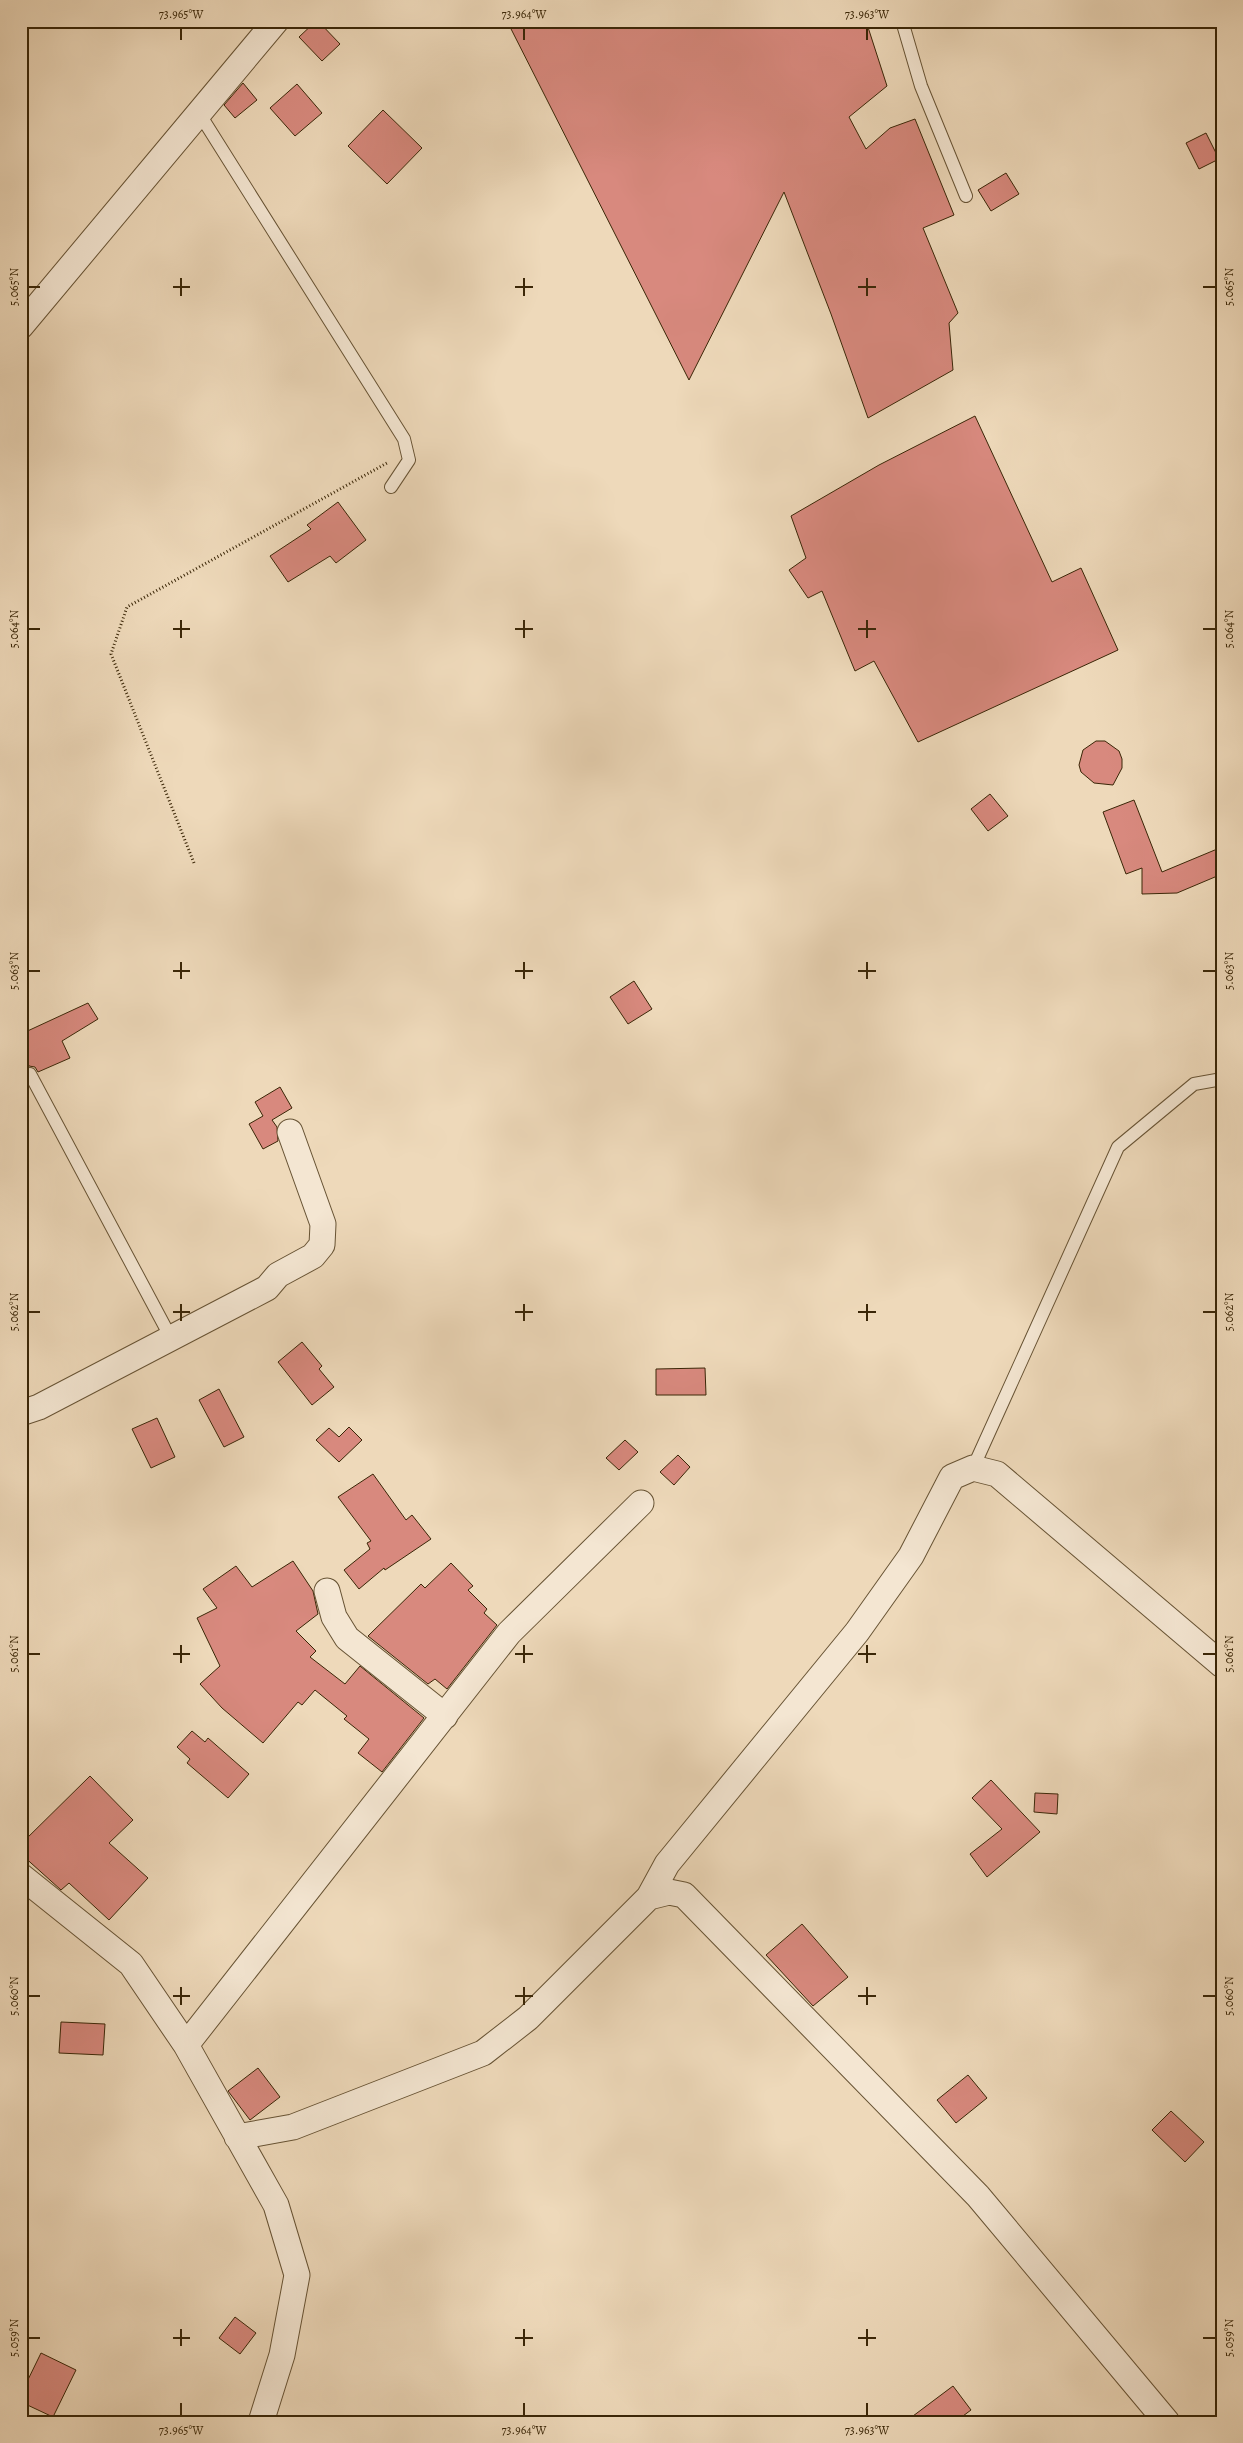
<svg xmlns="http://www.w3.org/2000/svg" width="1243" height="2443" font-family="Alegreya,serif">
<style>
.building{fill:#d8897e;stroke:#3a2607}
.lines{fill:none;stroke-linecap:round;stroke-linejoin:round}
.service-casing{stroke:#675334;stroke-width:14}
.minor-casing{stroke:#675334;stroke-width:27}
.path{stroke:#3a2607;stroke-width:3;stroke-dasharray:1 2.5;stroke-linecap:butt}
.service{stroke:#f4e6d2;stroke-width:12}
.minor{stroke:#f4e6d2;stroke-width:25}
.ticks{fill:none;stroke:#3a2607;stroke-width:2}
.neatline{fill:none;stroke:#3a2607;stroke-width:2}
.ticks-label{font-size:12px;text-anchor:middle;fill:#3a2607}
</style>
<rect width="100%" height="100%" fill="#eed9ba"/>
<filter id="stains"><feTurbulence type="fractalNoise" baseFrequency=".004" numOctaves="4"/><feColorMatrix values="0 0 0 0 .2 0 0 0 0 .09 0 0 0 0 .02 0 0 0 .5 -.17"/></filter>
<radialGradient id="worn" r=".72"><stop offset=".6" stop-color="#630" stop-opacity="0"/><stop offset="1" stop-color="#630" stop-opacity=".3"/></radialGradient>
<path class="building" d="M316,21H318L340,44L322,61L299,37Z
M507,21H866L887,86L849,117L866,149L890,128L915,119L954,215L923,228L958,313L949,323L953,370L868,418L831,314L784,192L689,380Z
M243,83L257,100L235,118L224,105Z
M297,84L322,113L295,136L270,108Z
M383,110L422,148L387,184L348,146Z
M1206,133L1219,159L1199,169L1186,143Z
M1006,173L1019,194L991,211L978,190Z
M975,416L1052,582L1081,568L1118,650L918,742L874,661L855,671L822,591L808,598L789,570L806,558L791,516L879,465Z
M338,502L366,540L336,563L330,556L288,582L270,556L311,529L307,525Z
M1096,741H1105L1119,751L1122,759V768L1113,785L1094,783L1081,772L1079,765L1083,750Z
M990,794L1008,816L988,831L971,809Z
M1134,800L1162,872L1222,847V874L1177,893L1142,894V868L1126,874L1103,812Z
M634,981L652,1009L628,1024L610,997Z
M88,1003L98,1019L62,1041L70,1058L38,1072L35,1067L29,1066L21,1048V1034Z
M280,1087L292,1108L272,1120L277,1127L278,1141L263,1149L249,1124L263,1116L255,1102Z
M302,1342L322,1366L319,1369L334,1387L312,1405L278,1362Z
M705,1368L706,1395H656V1369Z
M219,1389L244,1437L224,1447L199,1400Z
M157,1418L175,1457L151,1468L132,1429Z
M349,1427L362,1440L339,1462L316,1440L329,1428L339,1437Z
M625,1440L638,1452L619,1470L606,1458Z
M678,1455L690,1467L674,1485L660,1472Z
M373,1474L406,1520L412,1515L431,1539L385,1570L384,1568L359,1589L344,1570L370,1549L367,1543L371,1541L338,1497Z
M293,1561L313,1591L318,1614L296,1631L316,1651L310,1657L345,1684L360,1666L424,1718L382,1772L358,1753L369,1739L344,1719L347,1716L315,1690L302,1705L298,1702L263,1743L222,1708L200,1684L220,1666L197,1618L217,1608L203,1589L236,1566L252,1587Z
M451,1563L473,1586L468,1590L487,1609L484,1613L497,1625L447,1689L435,1679L428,1684L368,1636L421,1584L425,1588Z
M192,1731L205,1742L208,1738L249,1774L228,1798L187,1763L190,1759L177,1747Z
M90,1776L133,1820L109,1843L148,1878L109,1920L69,1883L61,1890L21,1854V1844Z
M991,1780L1040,1832L987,1877L970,1854L1002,1829L972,1798Z
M1035,1793L1058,1794L1057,1814L1034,1812Z
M802,1924L848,1977L813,2006L766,1955Z
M61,2022L105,2024L103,2055L59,2053Z
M258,2068L280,2097L250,2120L228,2091Z
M968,2075L987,2098L956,2123L937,2100Z
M1171,2111L1204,2142L1185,2162L1152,2130Z
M235,2317L256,2333L240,2354L219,2338Z
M41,2353L76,2370L53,2417L21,2402V2394Z
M953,2386L971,2410L955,2422H905Z"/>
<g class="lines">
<g class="service-casing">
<path id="service" d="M902,21L921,86L966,196
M199,113L404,439L409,460L391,487
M30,1074L171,1338
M973,1468L1118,1147L1194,1084L1222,1079"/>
</g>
<g class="minor-casing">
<path id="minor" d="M21,326L276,21
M21,1413L39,1407L267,1288L278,1275L313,1256L322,1245L323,1224L290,1132
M327,1591L334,1617L347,1638L445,1716
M21,1876L131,1964L186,2045L276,2205L297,2275L282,2355L261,2422
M649,1897L667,1864L857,1632L911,1556L952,1477L973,1468L997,1474L1222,1665
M186,2045L509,1633L641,1503
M237,2137L293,2127L483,2053L528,2018L649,1897L669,1892L684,1895L978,2196L1167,2422"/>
</g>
<path class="path" d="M194,863L111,654L127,607L387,463"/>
<use href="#service" class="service"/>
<use href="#minor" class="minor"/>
</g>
<path class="ticks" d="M181,28V40M524,28V40M867,28V40M181,278V296M524,278V296M867,278V296M28,287H40M173,287H190M515,287H533M858,287H876M1203,287H1216M181,620V638M524,620V638M867,620V638M28,629H40M173,629H190M515,629H533M858,629H876M1203,629H1216M181,962V979M524,962V979M867,962V979M28,971H40M173,971H190M515,971H533M858,971H876M1203,971H1216M181,1304V1321M524,1304V1321M867,1304V1321M28,1312H40M173,1312H190M515,1312H533M858,1312H876M1203,1312H1216M181,1645V1663M524,1645V1663M867,1645V1663M28,1654H40M173,1654H190M515,1654H533M858,1654H876M1203,1654H1216M181,1987V2005M524,1987V2005M867,1987V2005M28,1996H40M173,1996H190M515,1996H533M858,1996H876M1203,1996H1216M181,2329V2346M524,2329V2346M867,2329V2346M28,2338H40M173,2338H190M515,2338H533M858,2338H876M1203,2338H1216M181,2403V2416M524,2403V2416M867,2403V2416"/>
<rect width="1243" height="2443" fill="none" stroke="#eed9ba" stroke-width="55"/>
<rect x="28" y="28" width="1188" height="2388" class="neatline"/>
<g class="ticks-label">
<text x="181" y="18">73.965°W</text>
<text x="524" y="18">73.964°W</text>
<text x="867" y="18">73.963°W</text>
<text transform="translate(14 287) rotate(-90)" y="4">5.065°N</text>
<text transform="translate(1229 287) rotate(-90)" y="4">5.065°N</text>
<text transform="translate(14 629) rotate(-90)" y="4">5.064°N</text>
<text transform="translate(1229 629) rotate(-90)" y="4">5.064°N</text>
<text transform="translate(14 971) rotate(-90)" y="4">5.063°N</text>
<text transform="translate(1229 971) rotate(-90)" y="4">5.063°N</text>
<text transform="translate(14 1312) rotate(-90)" y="4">5.062°N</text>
<text transform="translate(1229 1312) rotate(-90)" y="4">5.062°N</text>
<text transform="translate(14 1654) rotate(-90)" y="4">5.061°N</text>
<text transform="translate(1229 1654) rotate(-90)" y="4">5.061°N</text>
<text transform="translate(14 1996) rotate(-90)" y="4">5.060°N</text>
<text transform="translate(1229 1996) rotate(-90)" y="4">5.060°N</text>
<text transform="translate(14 2338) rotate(-90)" y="4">5.059°N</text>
<text transform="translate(1229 2338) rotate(-90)" y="4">5.059°N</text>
<text x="181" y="2434">73.965°W</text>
<text x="524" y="2434">73.964°W</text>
<text x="867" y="2434">73.963°W</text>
</g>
<rect width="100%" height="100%" filter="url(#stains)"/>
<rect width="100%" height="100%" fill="url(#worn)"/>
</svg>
